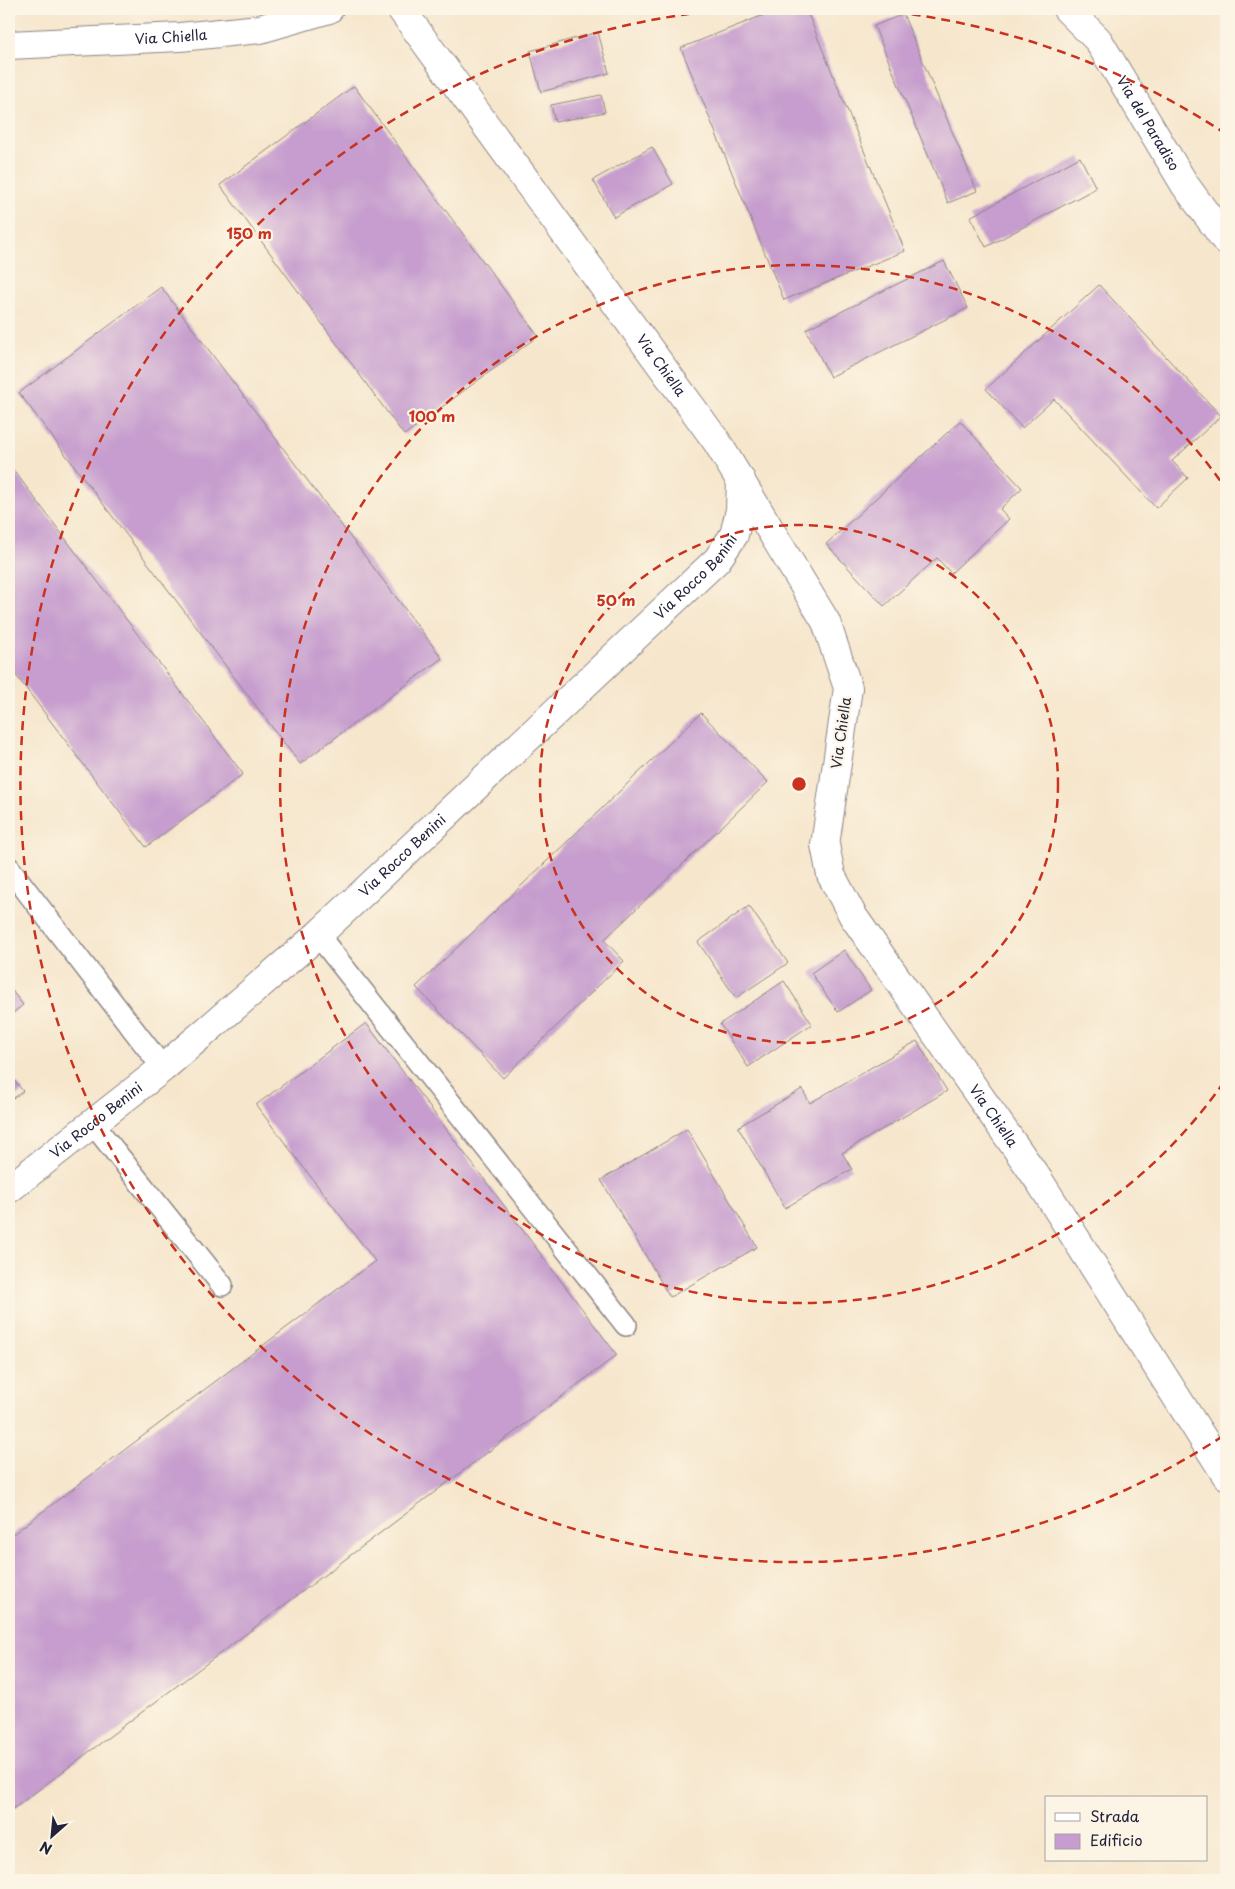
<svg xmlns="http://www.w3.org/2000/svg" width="1235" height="1889" font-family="'Playpen Sans',sans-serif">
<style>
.building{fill:#c69dce}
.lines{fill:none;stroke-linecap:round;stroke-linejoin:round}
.lane-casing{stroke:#8c8484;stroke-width:24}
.street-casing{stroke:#8c8484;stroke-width:30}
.path{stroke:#8c8484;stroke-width:3;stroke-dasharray:4 4;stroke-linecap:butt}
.lane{stroke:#fff;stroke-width:21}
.street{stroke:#fff;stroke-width:28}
.ring{fill:none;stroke:#c8321e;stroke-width:2.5;stroke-dasharray:9 6}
.labels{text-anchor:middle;stroke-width:4.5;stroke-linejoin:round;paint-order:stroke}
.street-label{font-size:14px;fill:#22223b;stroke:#fcf5e5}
.centre{fill:#c8321e;stroke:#fcf5e5;stroke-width:2.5}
.ring-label{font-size:15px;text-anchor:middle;font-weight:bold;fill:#c8321e;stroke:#fcf5e5;stroke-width:4.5;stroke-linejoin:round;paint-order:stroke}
</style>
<rect width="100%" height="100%" fill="#fcf5e5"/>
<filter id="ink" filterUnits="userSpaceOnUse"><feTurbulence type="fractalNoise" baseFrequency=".02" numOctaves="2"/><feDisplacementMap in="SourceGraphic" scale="10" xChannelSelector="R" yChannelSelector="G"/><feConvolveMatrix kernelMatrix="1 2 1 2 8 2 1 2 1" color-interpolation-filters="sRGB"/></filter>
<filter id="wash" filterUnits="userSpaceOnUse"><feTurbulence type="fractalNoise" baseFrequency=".0096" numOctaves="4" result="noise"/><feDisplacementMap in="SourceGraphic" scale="20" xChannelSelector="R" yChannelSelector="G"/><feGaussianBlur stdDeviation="1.12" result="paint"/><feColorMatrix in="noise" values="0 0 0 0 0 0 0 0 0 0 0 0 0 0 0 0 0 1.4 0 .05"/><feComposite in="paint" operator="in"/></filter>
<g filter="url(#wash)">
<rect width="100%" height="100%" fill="#f6e6cc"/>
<g id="blocks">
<path class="building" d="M779,9H806L905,251L784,300L681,48Z
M903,14L977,191L948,203L874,26Z
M598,32L609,73L541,92L530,51Z
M354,86L538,336L404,435L220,185Z
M601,95L605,112L555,122L551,105Z
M652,147L673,184L614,217L593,180Z
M1080,157L1096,188L986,247L970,217Z
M944,261L968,308L830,377L806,329Z
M1099,285L1221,416L1172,461L1188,478L1156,508L1054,399L1022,428L986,389Z
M161,287L442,658L300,764L19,393Z
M960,421L1022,488L1000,509L1009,519L951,573L937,558L884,606L826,544Z
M9,464L243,774L146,847L9,666Z
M701,713L768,782L604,940L624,961L503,1078L416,987Z
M749,906L788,963L736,998L698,942Z
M844,950L871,990L838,1012L811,973Z
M784,981L812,1024L748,1067L720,1024Z
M9,987L23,1005L9,1016Z
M366,1023L617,1355L9,1812V1537L375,1261L256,1105Z
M917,1041L947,1091L842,1153L852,1169L785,1208L738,1127L802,1089L810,1103Z
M9,1074L23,1091L9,1102Z
M687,1129L757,1247L670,1297L601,1180Z"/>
</g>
</g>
<g filter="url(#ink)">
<use href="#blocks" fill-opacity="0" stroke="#8c8484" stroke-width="1"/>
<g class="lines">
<g class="lane-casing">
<path id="lane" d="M9,868L163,1068
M318,935L626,1325
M93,1124L222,1285"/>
</g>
<g class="street-casing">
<g id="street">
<path id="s1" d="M401,9L717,442L826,622L848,688L825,845L831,875L853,916L1040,1182L1226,1475"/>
<path id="s2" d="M1067,9L1098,40L1185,185L1226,241"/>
<path id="s3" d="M9,45L180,37L260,29L329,9"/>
<path id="s4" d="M9,1189L163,1068L318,935L717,560L734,535L740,510L741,480"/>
</g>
</g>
<path class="path" d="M1113,10L1126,11L1137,9"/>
<use href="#lane" class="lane"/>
<use href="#street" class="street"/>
</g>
</g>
<g class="ring">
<circle cx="799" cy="784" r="259"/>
<path d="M1224 1082A519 519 0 1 1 1224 486"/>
<path d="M1223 1436A778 778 0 1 1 731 9M867 9A778 778 0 0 1 1223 132"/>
</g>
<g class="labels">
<g class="street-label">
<text dy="5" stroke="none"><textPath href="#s3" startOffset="162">Via Chiella</textPath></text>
<text dy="5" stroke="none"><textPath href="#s2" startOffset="141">Via del Paradiso</textPath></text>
<text dy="5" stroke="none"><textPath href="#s1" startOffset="441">Via Chiella</textPath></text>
<text dy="5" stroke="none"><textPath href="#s4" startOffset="921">Via Rocco Benini</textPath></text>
<text transform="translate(841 733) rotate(-82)" y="5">Via Chiella</text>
<text dy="5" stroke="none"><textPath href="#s4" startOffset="516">Via Rocco Benini</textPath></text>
<text dy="5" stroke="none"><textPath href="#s1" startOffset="1296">Via Chiella</textPath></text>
<text dy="5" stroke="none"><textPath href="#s4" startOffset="111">Via Rocco Benini</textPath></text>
</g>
</g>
<circle cx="799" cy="784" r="8" class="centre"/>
<g class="ring-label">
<text x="249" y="239">150 m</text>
<text x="432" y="422">100 m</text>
<text x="616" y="606">50 m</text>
</g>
<rect width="1235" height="1889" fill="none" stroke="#fcf5e5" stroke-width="30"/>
<rect x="1045" y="1796" width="162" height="65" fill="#fcf5e5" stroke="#a5a1a1"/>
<rect x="1055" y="1813" width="25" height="8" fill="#ffffff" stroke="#a5a1a1"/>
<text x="1090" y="1822" font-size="15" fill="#22223b">Strada</text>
<rect x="1055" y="1834" width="25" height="15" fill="#c69dce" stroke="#a5a1a1"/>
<text x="1090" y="1846" font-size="15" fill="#22223b">Edificio</text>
<g transform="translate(52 1836) rotate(207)" stroke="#fcf5e5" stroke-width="4" paint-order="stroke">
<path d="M0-4L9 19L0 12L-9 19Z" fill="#22223b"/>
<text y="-8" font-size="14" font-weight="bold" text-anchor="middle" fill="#22223b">N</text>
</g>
</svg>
